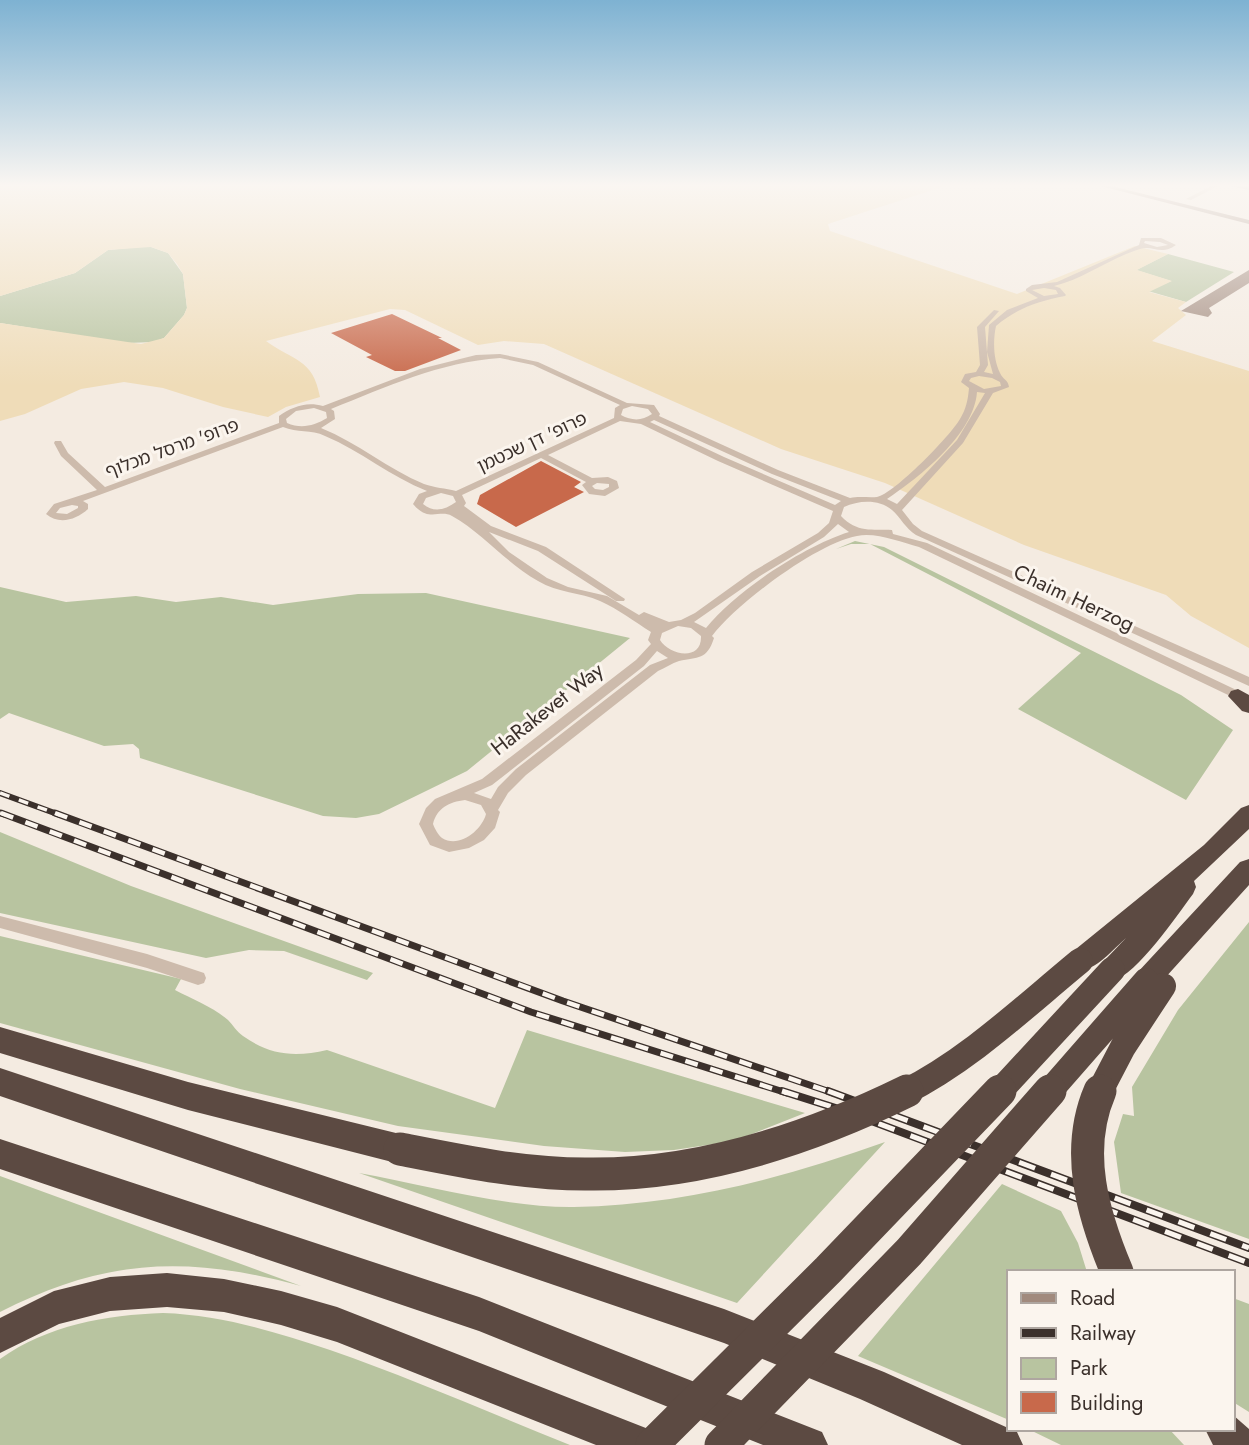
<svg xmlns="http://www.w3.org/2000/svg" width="1249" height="1445" font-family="Jost,'Noto Sans Hebrew',sans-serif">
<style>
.green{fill:#b8c4a0}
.sand{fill:#efdcb8}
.building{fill:#c8694b}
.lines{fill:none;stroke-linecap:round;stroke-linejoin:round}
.street{fill:#cdbbac;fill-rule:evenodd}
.secondary{fill:#a18a7d;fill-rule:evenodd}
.highway{fill:#5c4a42;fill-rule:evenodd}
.rail-far2-casing{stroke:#3b302b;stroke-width:6}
.rail-far1-casing{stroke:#3b302b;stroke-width:7}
.rail-casing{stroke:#3b302b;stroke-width:8}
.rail-far2{stroke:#fbf5ee;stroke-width:3.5;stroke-dasharray:10;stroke-linecap:butt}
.rail-far1{stroke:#fbf5ee;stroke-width:4.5;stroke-dasharray:13;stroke-linecap:butt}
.rail{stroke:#fbf5ee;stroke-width:5;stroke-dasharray:17;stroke-linecap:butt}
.highway-bridge-far1{stroke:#5c4a42;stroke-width:26}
.highway-bridge{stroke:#5c4a42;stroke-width:33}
.labels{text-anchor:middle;stroke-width:6;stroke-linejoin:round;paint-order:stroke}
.far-street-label{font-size:18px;fill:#3b302b;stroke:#fbf5ee}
.street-label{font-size:21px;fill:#3b302b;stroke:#fbf5ee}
</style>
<rect width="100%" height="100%" fill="#f4ebe1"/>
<path class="green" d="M139,247H151L168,253L183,274L187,308L184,315L164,338L154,342L126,343L0,323V296L75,273L108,250Z
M1168,254L1234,272L1186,302L1148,291L1171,281L1136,270Z
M855,541L884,547L1181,695L1233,730L1186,800L1018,709L1081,653L870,544H851L836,549Z
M0,587L66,602L136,596L176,602L221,597L273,605L358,594L426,593L630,638L467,771L379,814L356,818L323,816L140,758L139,749L133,744L104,746L9,713L0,719Z
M0,832L131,886L373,973L367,980L284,951L249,950L206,958L0,913Z
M1249,922V1239L1121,1193L1114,1142L1123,1114L1134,1116L1132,1087L1178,1010Z
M0,936L181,979L175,990C192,999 213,1007 228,1020C233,1025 237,1032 243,1036C271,1056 296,1057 327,1050L495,1108L527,1030L805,1113L734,1141L674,1150L625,1152L544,1146L398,1126L240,1089L0,1023Z
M885,1142L737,1303L359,1173C424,1185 509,1208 574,1207C681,1205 785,1178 885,1142Z
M0,1176L301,1286C187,1255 106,1258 0,1312Z
M1002,1184L1061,1211L1078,1243L1087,1272H1009V1420L858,1356Z
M1233,1298L1249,1304V1412L1233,1402Z
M163,1313C222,1315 275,1332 330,1350C411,1378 490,1413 570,1445H0V1359C48,1325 106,1315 163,1313Z
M1028,1429H1169L1184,1445H1061Z"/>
<path class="sand" d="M0,184H951L828,224L830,231L1017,294L1135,246L1168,254L1137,270L1172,281L1149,292L1186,302L1178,308L1186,315L1152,341L1249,371V648L1191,616L1166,595L1024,545L885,483L781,449L544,344L504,341L478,345L405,310L390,309L266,341C293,361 313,358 320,397L286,407L268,417L223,407L163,388L124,382L81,389L25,414L0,421V323L141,344L164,338L184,315L187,308L183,274L177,264L168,253L151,247L108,250L75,273L0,296Z"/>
<path class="building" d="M392,314L442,338H438L461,350L405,371H395L366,357L372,355L331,333Z
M541,461L581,482L574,487L584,492L516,527L477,504L480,495Z"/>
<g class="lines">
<path class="street" d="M1215,184H1231L1218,186L1191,200L1186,199Z
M1141,238H1161L1176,245C1161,256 1153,245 1140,249C1110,258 1084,279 1054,286L1060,288L1066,295L1065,296C1039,301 1017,308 996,326C993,340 993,359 1000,373C1003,380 1008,379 1009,387L993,393L963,443L902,510L913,524L922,531L1249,677V686L916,535C905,528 901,518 892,510C879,499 859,500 844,507L841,516C857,533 872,529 892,530L893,534L927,543L1249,696V705L919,547C900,542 876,532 857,536C817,543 736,604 712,636L714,638C707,660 698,657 679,661C672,663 665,668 658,671L526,775L508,793L498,810L500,812L495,828L484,840L469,848L449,852L430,845L419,824L426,808L435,799L482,779L636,660L651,644L648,640L651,632C635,622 618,609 600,601C580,592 558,593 538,581C506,563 484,534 452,516C439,509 429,523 413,504L419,494L427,491C391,477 361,451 325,436C311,429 297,433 283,427L83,501L88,504V509C76,520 59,525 46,514L54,504L97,490L61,456L54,443L55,441H61L68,453L105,487L279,423V416C292,407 306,401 323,406L420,369L476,355L500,354L538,362L627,403L654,405L660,414L659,416L778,470L850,498C859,496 869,498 877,497C894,494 951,435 960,419C966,409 968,400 969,388L961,382L965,374L976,372L980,365L977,327L994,310L999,311L985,327L988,365L984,372L993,374L987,352L989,325L1007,310L1038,298L1026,291V289L1032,285L1057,282L1139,245ZM1145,241L1160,242L1168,245L1157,247L1144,243ZM1044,288L1056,290L1058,294L1044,296L1032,290ZM500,358L533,365L620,405L615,408L614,418L456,491C445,488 435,488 424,484C388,469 358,443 321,428L335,419L334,411L331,409C386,387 440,362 500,358ZM979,376L992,378L1000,382L1001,386L984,389L969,381L971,378ZM977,392L985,393L957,440L897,504L887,499C920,477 974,434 977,392ZM632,406L648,409L652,414C642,421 632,421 621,415L623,409ZM314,408L326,412L327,418C314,426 301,429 287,423L286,419L296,411ZM654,420L772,474L841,501L835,505L724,457L650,422ZM620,421L641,424L718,461L833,511L829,523L818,533L752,572L695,613L681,620L669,622L644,612L639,615L607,596L568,587L547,578L509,552L489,532L538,551L616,601H624L625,599L546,547L491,526L464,506L466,503L462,495L541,458L586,482L582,485L589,494L605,496L619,488L617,481L608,477L592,478L548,455ZM597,483L609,484V487L603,490L595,489L592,486ZM441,493L453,496L456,502C445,510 434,513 423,504L426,498ZM72,505L78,506V508L67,514L56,513L60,508ZM838,524L849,532C804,546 736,591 706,628L694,622L760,576L824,537ZM678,626L691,628L701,636C702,661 670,656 660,640L662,633ZM657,651L668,658L650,665L516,769L498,787L491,799L474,793L492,785L644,666ZM465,800L481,805L486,814C482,830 459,849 442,838C438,835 435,829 433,824C437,808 449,802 465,800Z
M0,916L147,954L204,973L206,978L204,983L198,985L147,968L0,928Z"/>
<path class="secondary" d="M1093,184H1103L1249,220V224Z
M1230,184L1249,186V190L1231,186Z
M1249,270V283L1209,308L1212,313L1208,317L1181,311Z"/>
<path class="highway" d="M1238,689L1249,695V713L1242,711L1228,696L1231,691Z
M1249,805V829L1194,881L1196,887L1193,894C1175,918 1139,972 1112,982L1103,978L1099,970L1103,962L1126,938C1111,951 1091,977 1071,969L1067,961L1071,953L1204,845L1241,808Z
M1249,859V885L1155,989L1146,993L1137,989L1133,981L1137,973L1240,862Z
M0,1027L188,1082L400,1134L411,1138L415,1149L411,1160L400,1164L188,1110L0,1053Z
M0,1068L724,1309L884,1372L1017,1432L1023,1445H962L860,1399L724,1343L0,1096Z
M0,1139L479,1297L822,1432L828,1445H763L479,1331L0,1169Z
M167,1273L224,1279L281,1291L337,1307L656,1432L662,1445H596L337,1342L281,1325L224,1312L167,1307L110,1311L59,1324L0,1353V1318L54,1291L110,1277Z
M1233,1415L1249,1429V1445H1213L1205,1429H1233Z"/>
<g class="rail-far2-casing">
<path id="rail-far2" d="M0,793L60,815
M0,813L6,815"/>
</g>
<g class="rail-far1-casing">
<path id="rail-far1" d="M1,813L531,1012L787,1093
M55,813L563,1001L833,1093"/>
</g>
<g class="rail-casing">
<path id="rail" d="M782,1091L845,1111L1249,1263
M828,1091L1249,1248"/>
</g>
<use href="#rail-far2" class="rail-far2"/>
<use href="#rail-far1" class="rail-far1"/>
<use href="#rail" class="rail"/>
<path class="highway-bridge-far1" d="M903,1093C969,1060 1024,1007 1080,961
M998,1093L1112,970
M1048,1093L1146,981
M1099,1093L1123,1047L1163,986"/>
<path class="highway-bridge" d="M1100,1091C1074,1151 1093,1215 1117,1272
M400,1149C461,1161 522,1174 585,1174C697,1176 807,1140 907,1091
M652,1445L828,1270L1000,1091
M721,1445L909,1252L1050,1091"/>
</g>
<linearGradient id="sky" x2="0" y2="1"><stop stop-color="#7eb2d2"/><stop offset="0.48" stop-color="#faf6f2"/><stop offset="1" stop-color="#faf6f2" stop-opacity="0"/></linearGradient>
<rect width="1249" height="386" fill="url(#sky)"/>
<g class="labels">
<g class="far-street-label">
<text transform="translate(532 442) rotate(-25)" y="6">פרופ' דן שכטמן</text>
<text transform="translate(172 448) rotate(-20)" y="6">פרופ' מרסל מכלוף</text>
</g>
<g class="street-label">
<text transform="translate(1074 598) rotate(25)" y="7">Chaim Herzog</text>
<text transform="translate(547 709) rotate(-38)" y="7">HaRakevet Way</text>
</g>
</g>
<rect x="1007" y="1270" width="228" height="161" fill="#fbf5ee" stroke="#aea6a0" stroke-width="2"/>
<rect x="1021" y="1293" width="35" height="10" fill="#a18a7d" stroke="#aea6a0" stroke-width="2"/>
<text x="1070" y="1305" font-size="21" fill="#3b302b">Road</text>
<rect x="1021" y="1328" width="35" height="10" fill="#3b302b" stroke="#aea6a0" stroke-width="2"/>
<text x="1070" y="1340" font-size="21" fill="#3b302b">Railway</text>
<rect x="1021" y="1358" width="35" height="21" fill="#b8c4a0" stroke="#aea6a0" stroke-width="2"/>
<text x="1070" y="1375" font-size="21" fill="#3b302b">Park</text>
<rect x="1021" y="1392" width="35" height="21" fill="#c8694b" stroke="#aea6a0" stroke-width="2"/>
<text x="1070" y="1410" font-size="21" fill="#3b302b">Building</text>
</svg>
